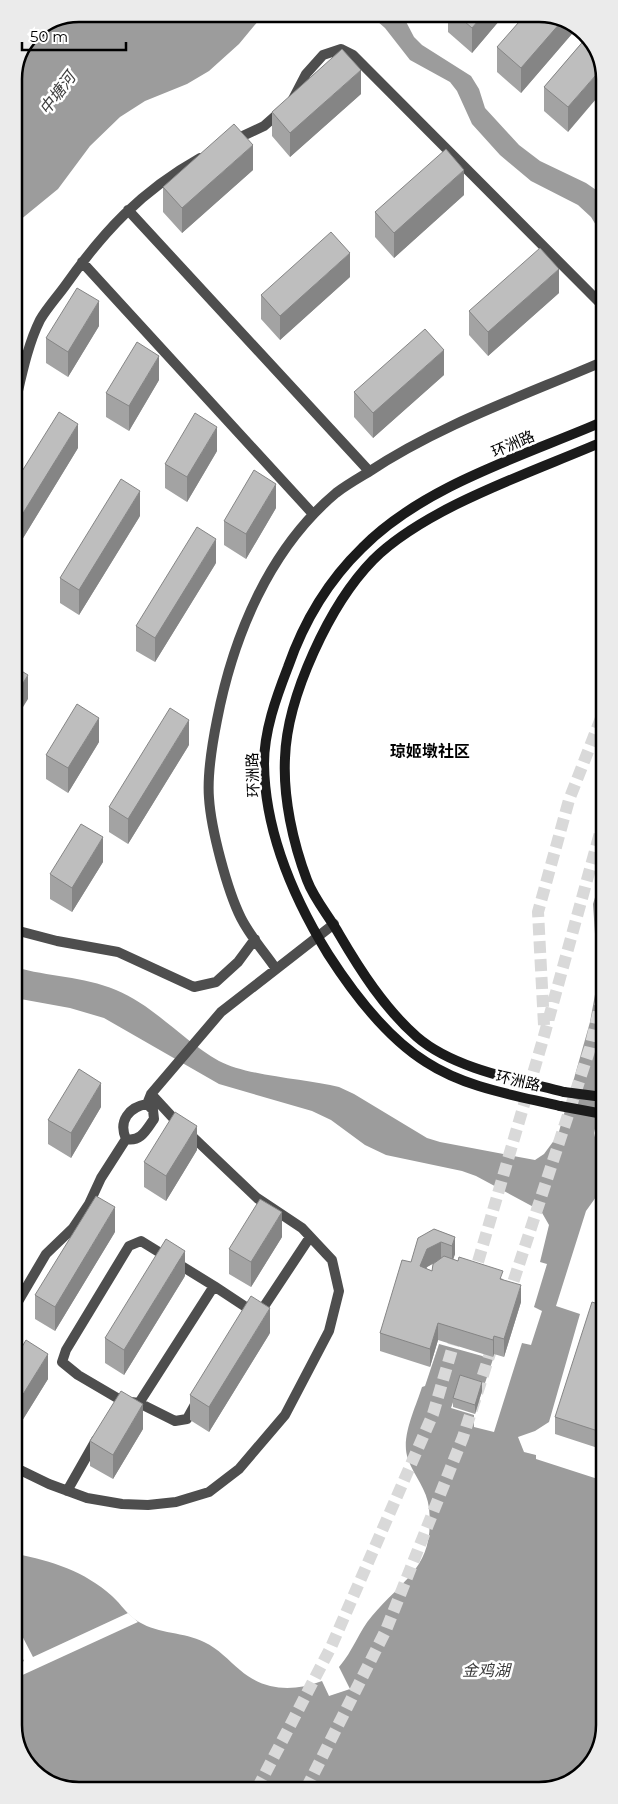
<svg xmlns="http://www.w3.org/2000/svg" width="618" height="1804" font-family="Montserrat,'Noto Sans SC',sans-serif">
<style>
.water{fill:#9c9c9c}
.pier{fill:#fff}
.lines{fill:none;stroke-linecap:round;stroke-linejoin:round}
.primary-tunnel{stroke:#d9d9d9;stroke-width:12;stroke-dasharray:12 6;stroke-linecap:butt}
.street{stroke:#4e4e4e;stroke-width:10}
.secondary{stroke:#1b1b1b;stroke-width:10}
.secondary-bridge{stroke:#1b1b1b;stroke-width:10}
.wall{fill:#a3a3a3;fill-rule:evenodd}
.shaded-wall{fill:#858585}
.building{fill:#bebebe;stroke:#858585}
.labels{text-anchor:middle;stroke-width:5;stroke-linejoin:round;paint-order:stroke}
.street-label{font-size:15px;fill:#000;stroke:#fff}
.water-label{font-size:16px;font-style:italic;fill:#3d3d3d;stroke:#fff}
.neighbourhood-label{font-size:16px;font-weight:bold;fill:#000;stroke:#fff}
.rim{fill:none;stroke:#000;stroke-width:2.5}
</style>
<rect width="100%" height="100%" fill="#fff"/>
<path class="water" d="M80,14H264L239,44L209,71L187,84L145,101L120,117L90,146L58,189L14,225V76L33,33Z
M369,14H402L414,37L422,45L471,76L479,89L485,108L519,145L540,161L586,183L602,194V235L591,217L578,205L531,181L500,155L472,124L457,91L450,82L410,60L385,28Z
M603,871V1095L594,1133L596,1142L603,1154L604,1193L596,1197L586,1211L556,1306L580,1314L549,1422L535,1431L518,1437L524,1452L536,1455V1459L604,1481V1724L591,1764L556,1788L75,1790L39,1776L16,1742V1554C52,1561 84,1571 112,1596C121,1604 128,1616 139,1622C159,1634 184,1632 204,1642C219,1649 228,1660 240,1670C264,1691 293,1692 322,1681L329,1696L350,1689L339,1667C353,1651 359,1631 372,1616C405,1577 435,1567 429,1508C427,1489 414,1476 408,1459C400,1438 416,1407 422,1387L425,1386L439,1344L493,1359L483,1389L460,1382L451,1408L474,1415V1427L494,1432L522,1343L531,1345L542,1311L534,1307L547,1264L540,1262L549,1225L541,1211L476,1176L462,1171L386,1155L365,1145L331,1120L312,1111L219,1084L104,1018L70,1008L15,998V967C48,977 83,976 116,990C155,1006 183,1041 219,1061C247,1076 306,1079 339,1087L354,1094L427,1138L440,1142L535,1160L544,1154L558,1135L590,1022L596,989L597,964L593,904Z"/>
<path class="pier" d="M128,1613L138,1622L16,1678V1665L24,1661L16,1645V1624L33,1657Z"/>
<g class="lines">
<path class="primary-tunnel" d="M544,1025L538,912L569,800L603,713
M473,1279L544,1036L603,822
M508,1298L590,1048L603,994
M257,1789L331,1647L433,1414L458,1329
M306,1789L386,1630L463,1437L494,1341"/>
<path class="street" d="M293,99L306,74L323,55L341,49L353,55L602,305
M232,141L264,126L281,111
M128,210L369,471
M82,262L313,514
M14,408C21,379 27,346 40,320C47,308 57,297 65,286C103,232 141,191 200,158
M15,930L57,941L118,952L194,987L216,982L238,962L255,939
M276,969C265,953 250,936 241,918C227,890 211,829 209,798C207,773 212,745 217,720C233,637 269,549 336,493C345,486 357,479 367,473C439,425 523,396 602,362
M126,1139C141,1142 146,1130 154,1119L153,1110L147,1104
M16,1305L46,1254L73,1228L89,1204L101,1178L126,1139C118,1121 129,1107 147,1104L151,1094L221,1012L334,924
M255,1313L261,1311L310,1237
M16,1349L19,1354L16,1360
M124,1402L78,1375L62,1362L66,1350L129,1246L141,1241L214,1286
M131,1402L139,1403L175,1421L187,1419L197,1401
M139,1403L214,1286L255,1313
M16,1468L49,1484L87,1498L122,1504L148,1505L176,1502L209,1492L239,1469L285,1415L329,1331L339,1291L332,1260L302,1228L257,1198L175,1120L151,1094
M67,1491L96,1440"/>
<path class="secondary" d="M564,1092C518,1080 454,1069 417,1037C385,1009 360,970 339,934C329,916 314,899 307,880C293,843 283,798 285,758C287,696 330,604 373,560C426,507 533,472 602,442
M560,1106C514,1095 466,1088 426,1062C386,1037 353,993 328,954C293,897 265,832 264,764C264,731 276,698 288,667C304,621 327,582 362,548C423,486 523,456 602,422"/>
<path class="secondary-bridge" d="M564,1092L603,1097
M560,1106L603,1114"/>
</g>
<path class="wall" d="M448,14H505L472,53L448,32Z
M543,14L577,28L521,93L497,72V47Z
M586,38L568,132L544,111V87Z
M361,94L290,157L272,136V112Z
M602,127V159L599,156V131Z
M253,170L182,233L163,212V187Z
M464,195L394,258L375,237V212Z
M350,277L280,340L261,319V295Z
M559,293L488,356L469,335V311Z
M99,326L68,377L46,363V338Z
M444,375L373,438L354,417V392Z
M159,380L129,431L106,417V393Z
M78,448L17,548L14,546V484Z
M217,451L187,502L165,488V464Z
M276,508L246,559L224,545V521Z
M140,516L79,615L60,603V578Z
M216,563L155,662L136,651V626Z
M99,742L68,793L46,779V755Z
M189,745L128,844L109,832V807Z
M103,862L72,912L50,899V874Z
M101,1107L71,1158L48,1144V1120Z
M197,1150L166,1201L144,1187V1162Z
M434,1229L455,1237V1254L453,1259L503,1279L521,1302L504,1357L494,1354L493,1357L438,1340L430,1367L380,1351V1333L411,1262ZM436,1262L432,1271L426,1268L427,1267Z
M115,1232L55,1331L35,1319V1295Z
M282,1237L251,1287L229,1274V1249Z
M185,1276L124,1375L105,1363V1338Z
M604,1306V1450L555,1434V1417Z
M270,1333L209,1432L190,1420V1395Z
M16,1357L48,1379L17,1429L16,1428Z
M482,1391L475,1414L453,1407V1398Z
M143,1429L113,1479L90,1466V1441Z"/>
<path class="shaded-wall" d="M484,14H505L472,53V28Z
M561,22L577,28L521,93V68Z
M602,68V92L568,132V107Z
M361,70V94L290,157V133Z
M253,145V170L182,233V208Z
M464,170V195L394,258V233Z
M350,253V277L280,340V316Z
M559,269V293L488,356V332Z
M99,301V326L68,377V352Z
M444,350V375L373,438V413Z
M159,356V380L129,431V406Z
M78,424V448L17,548V523Z
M217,427V451L187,502V477Z
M276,484V508L246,559V534Z
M140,491V516L79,615V590Z
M216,539V563L155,662V638Z
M28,675V699L15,720V696Z
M99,718V742L68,793V768Z
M189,720V745L128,844V819Z
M19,799V824L15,830V805Z
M103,837V862L72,912V888Z
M101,1083V1107L71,1158V1133Z
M197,1126V1150L166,1201V1176Z
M115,1207V1232L55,1331V1307Z
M282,1212V1237L251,1287V1262Z
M455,1237V1254L452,1263V1246Z
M441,1242V1259L427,1267L420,1284V1266L427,1249Z
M185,1251V1276L124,1375V1350Z
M521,1285V1302L504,1357V1339Z
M270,1308V1333L209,1432V1407Z
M438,1323V1340L430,1367V1349Z
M494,1336V1354L493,1357V1340Z
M48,1354V1379L17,1429V1404Z
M482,1382V1391L475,1414V1405Z
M143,1404V1429L113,1479V1455Z"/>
<path class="building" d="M456,14H484L472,28Z
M526,14H543L561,22L521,68L497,47Z
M586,38L602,62V68L568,107L544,87Z
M342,49L361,70L290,133L272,112Z
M234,124L253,145L182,208L163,187Z
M602,127V134L599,131Z
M446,149L464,170L394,233L375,212Z
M331,232L350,253L280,316L261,295Z
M540,248L559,269L488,332L469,311Z
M77,288L99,301L68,352L46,338Z
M425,329L444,350L373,413L354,392Z
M137,342L159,356L129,406L106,393Z
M59,412L78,424L17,523L14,521V484Z
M195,413L217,427L187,477L165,464Z
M254,470L276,484L246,534L224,521Z
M121,479L140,491L79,590L60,578Z
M197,527L216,539L155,638L136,626Z
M15,667L28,675L15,696Z
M77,704L99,718L68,768L46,755Z
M170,708L189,720L128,819L109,807Z
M15,796L19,799L15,805Z
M81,824L103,837L72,888L50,874Z
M79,1069L101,1083L71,1133L48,1120Z
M175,1112L197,1126L166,1176L144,1162Z
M96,1196L115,1207L55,1307L35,1295Z
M260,1199L282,1212L251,1262L229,1249Z
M434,1229L455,1237L452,1246L441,1242L427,1249L420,1266L432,1271L433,1264L444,1256L458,1261L459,1257L503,1271L500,1279L521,1285L504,1339L494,1336L493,1340L438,1323L430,1349L380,1333L402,1260L411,1262L418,1238Z
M166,1239L185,1251L124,1350L105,1338Z
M251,1296L270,1308L209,1407L190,1395Z
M592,1302L604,1306V1433L555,1417Z
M26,1340L48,1354L17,1404L16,1403V1357Z
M460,1375L482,1382L475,1405L453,1398Z
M121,1391L143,1404L113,1455L90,1441Z"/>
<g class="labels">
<g class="street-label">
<text transform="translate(513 444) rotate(-23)" y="5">环洲路</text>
<text transform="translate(253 775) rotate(-92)" y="5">环洲路</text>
<text transform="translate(518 1081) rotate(13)" y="5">环洲路</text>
</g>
<g class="water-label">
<text transform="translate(57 93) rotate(-53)" y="6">中塘河</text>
<text x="486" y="1676">金鸡湖</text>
</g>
<g class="neighbourhood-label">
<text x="430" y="757">琼姬墩社区</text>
</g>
</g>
<path d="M0 0H618V1804H0ZM79 22H539A57 57 0 0 1 596 79V1725A57 57 0 0 1 539 1782H79A57 57 0 0 1 22 1725V79A57 57 0 0 1 79 22Z" fill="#ebebeb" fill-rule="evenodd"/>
<path class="rim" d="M79 22H539A57 57 0 0 1 596 79V1725A57 57 0 0 1 539 1782H79A57 57 0 0 1 22 1725V79A57 57 0 0 1 79 22Z"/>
<path d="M22 42v8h104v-8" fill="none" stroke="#000000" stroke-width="2.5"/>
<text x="30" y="42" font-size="15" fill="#000000" stroke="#ffffff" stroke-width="4" paint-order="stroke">50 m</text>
</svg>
